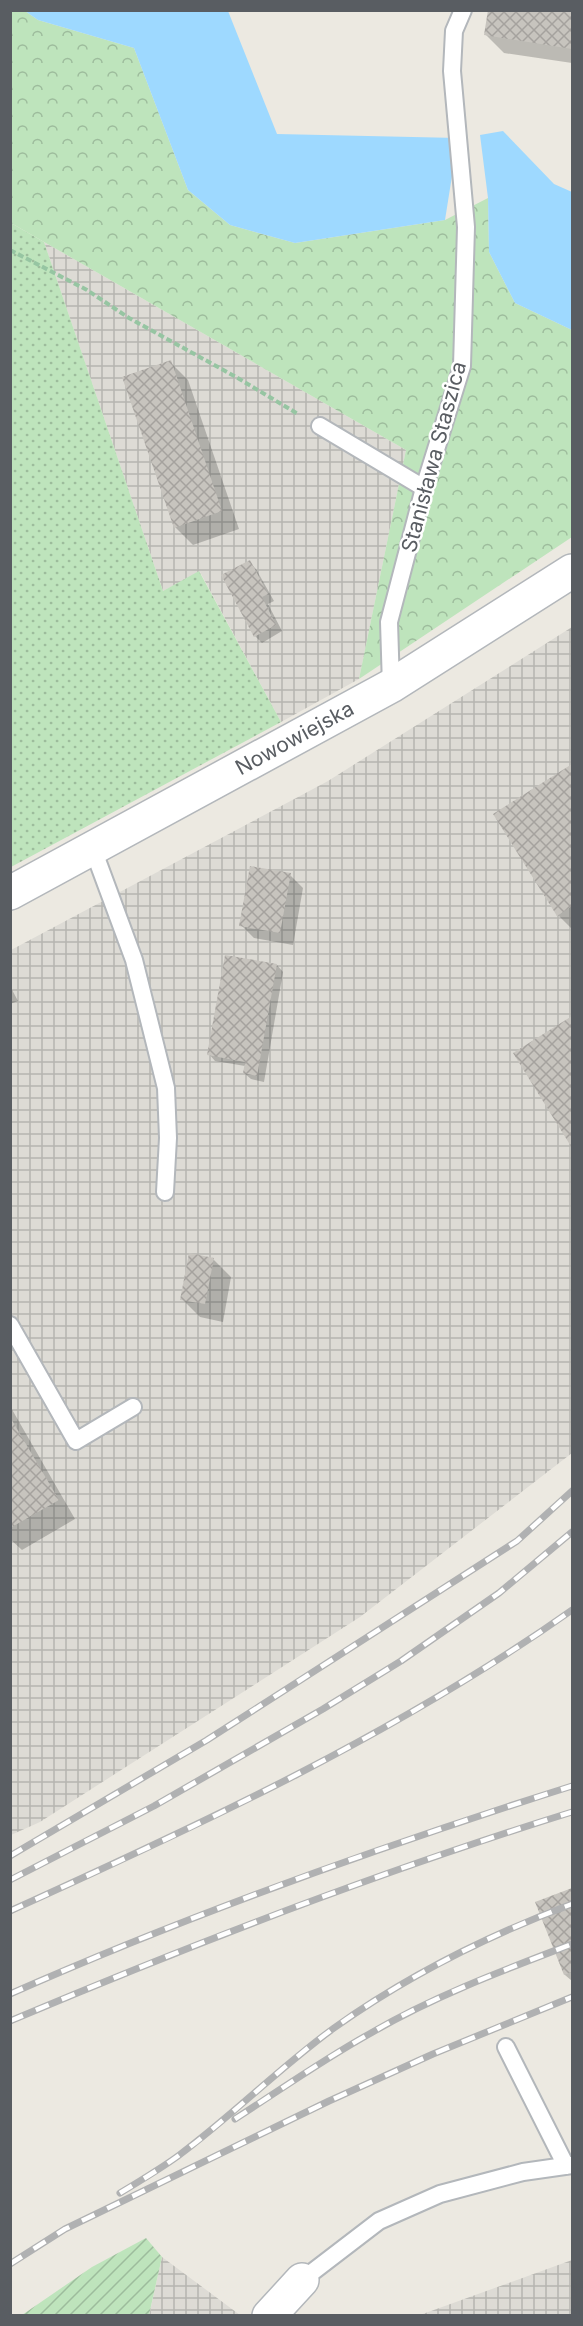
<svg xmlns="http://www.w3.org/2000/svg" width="583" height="2326" font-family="Inter,sans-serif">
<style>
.industrial{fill:url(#industrial-grid)}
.grass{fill:url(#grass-dots)}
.forest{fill:url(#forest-crowns)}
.garden{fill:url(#garden-furrows)}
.water{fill:#9ed9ff}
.shadow{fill:#0003}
.building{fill:url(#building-cross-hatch)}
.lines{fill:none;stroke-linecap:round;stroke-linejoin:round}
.service-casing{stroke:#b3b7bb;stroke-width:20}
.minor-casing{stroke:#b3b7bb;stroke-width:36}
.path{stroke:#96c5a2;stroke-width:4;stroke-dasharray:6 3;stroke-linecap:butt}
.service{stroke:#fff;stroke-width:16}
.minor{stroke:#fff;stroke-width:33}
.rail-casing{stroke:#b0b1b2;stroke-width:7}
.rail{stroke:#fff;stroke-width:4.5;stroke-dasharray:14;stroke-linecap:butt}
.labels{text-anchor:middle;stroke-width:5;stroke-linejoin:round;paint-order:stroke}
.street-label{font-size:21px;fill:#595d62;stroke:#fff}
</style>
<defs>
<pattern id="industrial-grid" width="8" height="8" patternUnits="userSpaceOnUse" patternTransform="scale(1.5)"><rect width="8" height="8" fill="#dddbd5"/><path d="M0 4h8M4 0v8" fill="none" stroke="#b6b5b0"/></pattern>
<pattern id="grass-dots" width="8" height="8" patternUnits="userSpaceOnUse" patternTransform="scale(1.5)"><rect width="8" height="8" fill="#bee4bc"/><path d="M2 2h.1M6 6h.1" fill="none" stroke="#9dbc9c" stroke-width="1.8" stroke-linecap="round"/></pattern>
<pattern id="forest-crowns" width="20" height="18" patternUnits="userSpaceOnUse" patternTransform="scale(1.5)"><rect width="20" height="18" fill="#bee4bc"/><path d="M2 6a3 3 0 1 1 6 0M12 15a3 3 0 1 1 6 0" fill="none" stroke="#9dbc9c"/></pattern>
<pattern id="garden-furrows" width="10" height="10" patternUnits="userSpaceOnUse" patternTransform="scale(1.5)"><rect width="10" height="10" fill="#bee4bc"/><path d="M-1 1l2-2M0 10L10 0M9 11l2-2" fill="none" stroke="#9dbc9c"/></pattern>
<pattern id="building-cross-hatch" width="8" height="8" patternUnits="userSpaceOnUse" patternTransform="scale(1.5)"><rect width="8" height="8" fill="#c7c4be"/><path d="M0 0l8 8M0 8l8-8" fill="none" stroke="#a5a29e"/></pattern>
</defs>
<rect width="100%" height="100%" fill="#ece9e1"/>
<path class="industrial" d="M44,242L406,450L359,679L281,722L200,572L163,591Z
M572,627V1453L360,1617L40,1822L11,1835V950L328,781Z
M162,2257L240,2315L149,2316Z
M572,2260V2315H420Z"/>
<path class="grass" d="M11,223L44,242L163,591L199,571L281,722L11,867Z"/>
<path class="forest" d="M11,11H25L38,20L134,48L188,190L230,225L295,243L445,220L488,198L489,252L515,303L572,330V537L359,679L406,450L11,223Z"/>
<path class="garden" d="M146,2238L162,2257L149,2315H22L92,2267Z"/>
<path class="water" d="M25,11H228L277,134L458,138L445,220L295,243L230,225L188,190L134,48L38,20Z
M503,131L554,184L572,192V330L515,303L489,252L488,198L480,135Z"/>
<path class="shadow" d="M489,10H572V63L504,53L486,35Z
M170,362L188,380L239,529L193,545L175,527Z
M249,562L256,569L274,601L268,604L282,631L262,643L255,636Z
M572,766V929L558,915L495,814Z
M290,875L303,888L293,945L254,938L241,925Z
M277,965L283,972L264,1082L251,1079L244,1073L245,1066L215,1061L209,1054Z
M10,986L18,1001L10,1004Z
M572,1017V1145L515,1053Z
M213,1259L231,1277L223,1322L200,1317L182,1299Z
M10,1406L75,1519L22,1550L10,1539Z
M572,1889V1981L565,1975L537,1903Z"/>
<path class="building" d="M488,10H572V49L484,35Z
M171,360L222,511L174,528L122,377Z
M250,560L268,594L262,597L276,625L254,637L221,575Z
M572,764V906L557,916L493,814Z
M250,866L291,873L280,933L239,926Z
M225,955L277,964L257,1076L243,1073L245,1062L207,1055Z
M572,1016V1148L513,1053Z
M189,1253L214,1258L205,1304L180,1300Z
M10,1417L59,1500L10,1528Z
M572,1888V1972L564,1975L535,1902Z"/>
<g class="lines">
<g class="service-casing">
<path id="service" d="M320,426L424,488
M391,686L389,622L424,488L462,366L466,227L452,71L454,31L463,10
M93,849L134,960L166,1088L168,1138L165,1192
M10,1325L76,1441L133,1407
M506,2047L566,2166
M302,2280L379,2221L440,2194L523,2172L572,2165"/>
</g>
<g class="minor-casing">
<g id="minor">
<path id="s1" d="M10,893L391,686L572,571"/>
<path d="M269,2316L302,2280"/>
</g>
</g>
<path class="path" d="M10,250L87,290L129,318L236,377L298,414"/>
<use href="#service" class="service"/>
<use href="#minor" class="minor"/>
<g class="rail-casing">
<path id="rail" d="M10,1856L207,1740L517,1541L572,1491
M10,1880L154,1806L323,1709L401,1661L499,1593L572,1532
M10,1911C204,1823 398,1733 572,1610
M10,1994C193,1913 382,1846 572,1786
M10,2021C195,1943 381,1871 572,1812
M235,2119C280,2090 324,2059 371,2033C434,1996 504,1970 572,1944
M120,2193C140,2181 160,2169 178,2156C232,2116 279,2068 334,2028C407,1976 489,1935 572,1904
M10,2264L65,2229L329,2101L433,2054L572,1997"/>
</g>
<use href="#rail" class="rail"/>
</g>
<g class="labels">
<g class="street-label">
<text transform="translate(434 457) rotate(-75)" y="7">Stanisława Staszica</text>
<text dy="7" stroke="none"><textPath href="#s1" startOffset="324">Nowowiejska</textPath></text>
</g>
</g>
<rect width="583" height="2326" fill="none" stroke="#595d62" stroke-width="24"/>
</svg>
